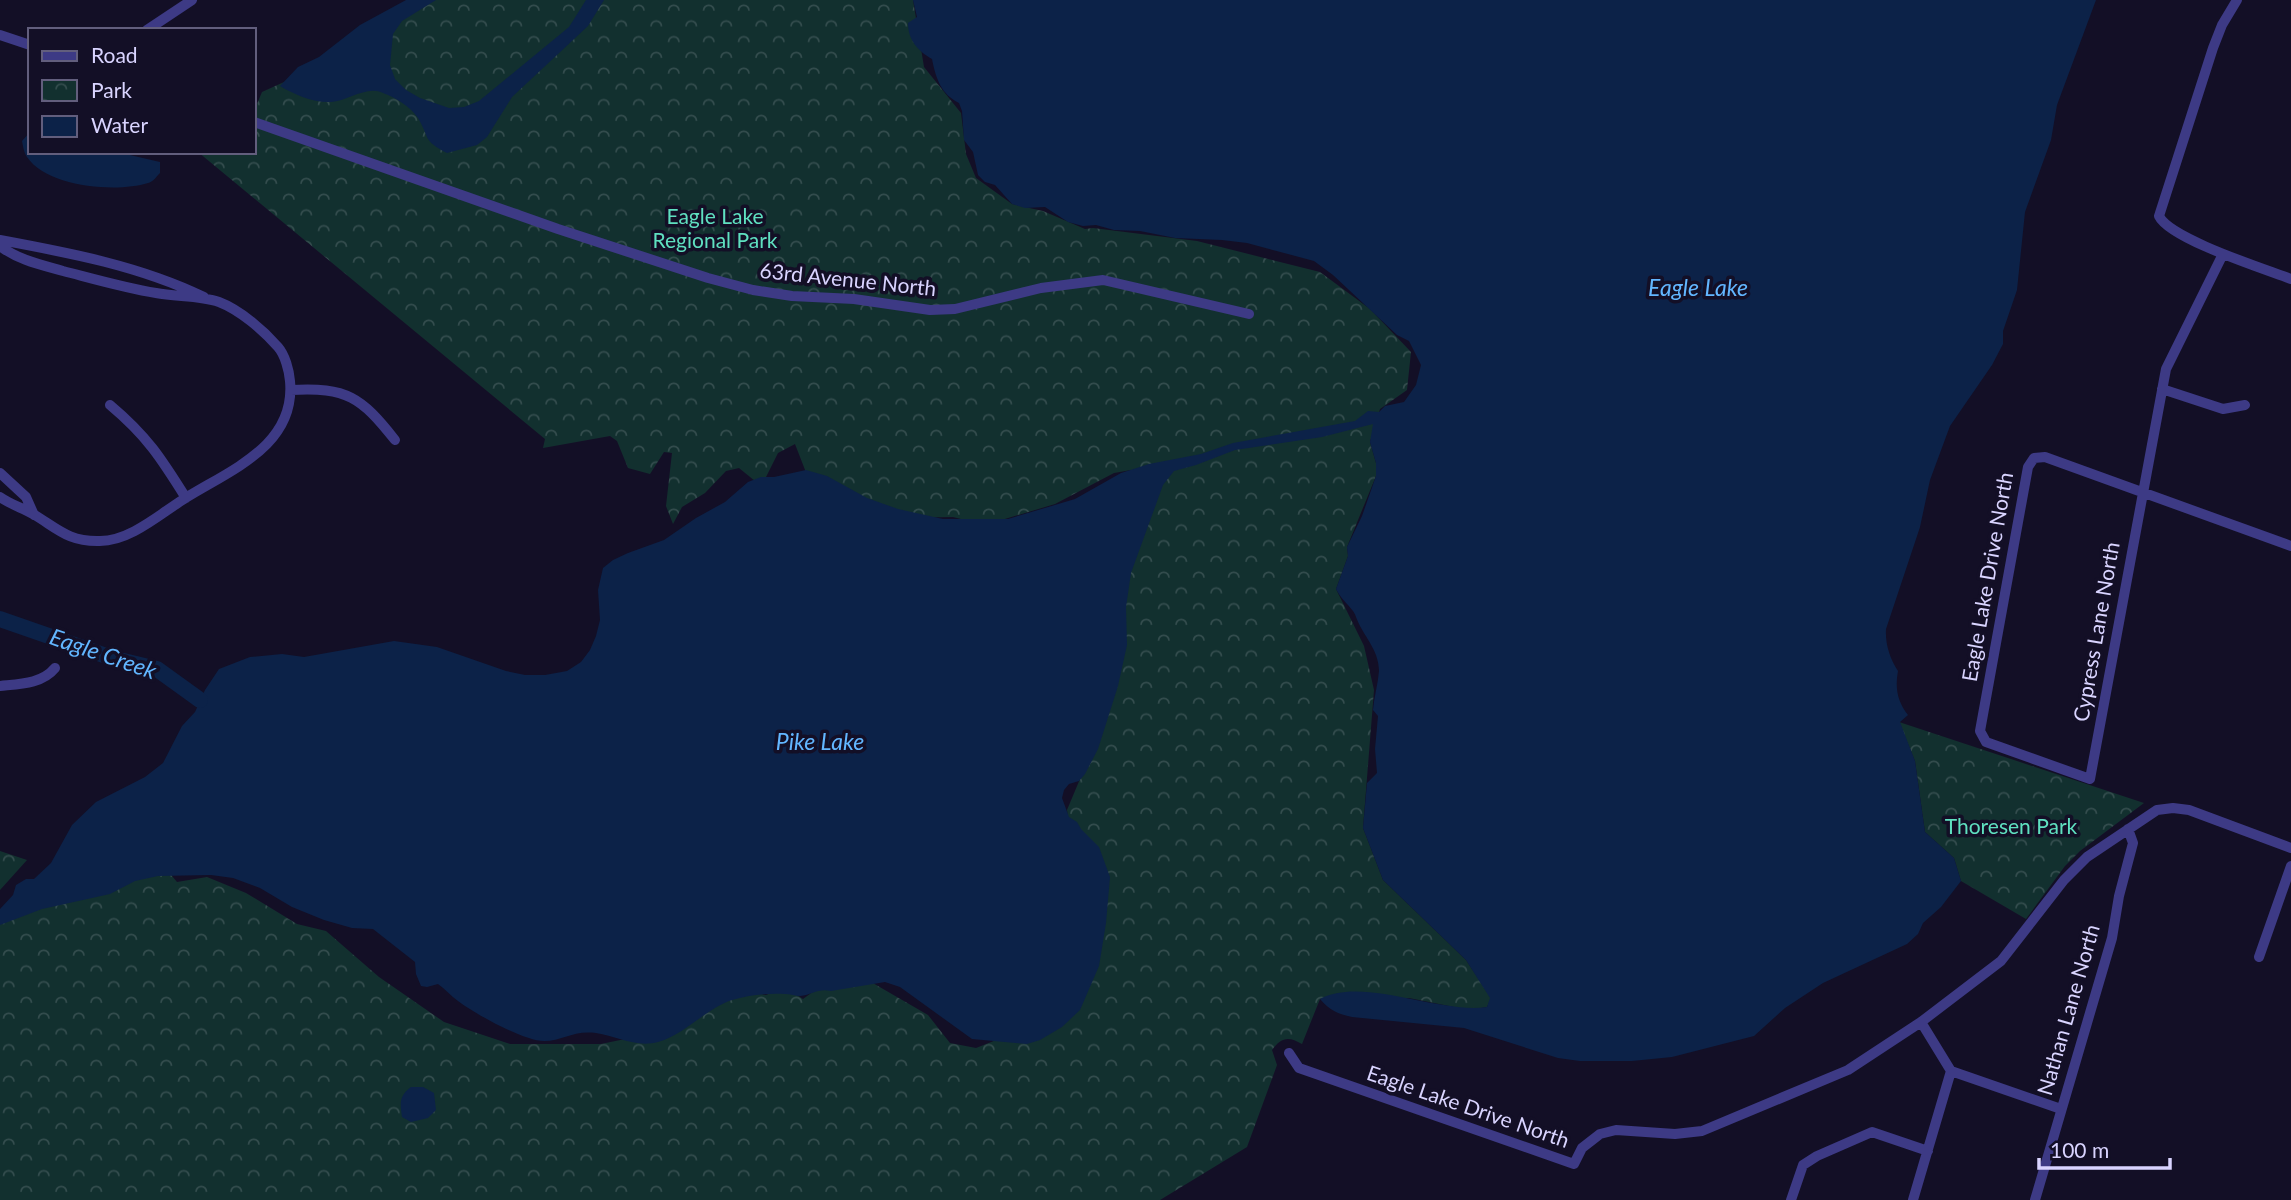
<svg xmlns="http://www.w3.org/2000/svg" width="2291" height="1200" font-family="Lato,sans-serif">
<style>
.park{fill:url(#park-crowns)}
.water{fill:#0c2248}
.lines{fill:none;stroke-linecap:round;stroke-linejoin:round}
.river{stroke:#0c2248;stroke-width:16}
.minor{stroke:#3d3a85;stroke-width:10}
.labels{text-anchor:middle;stroke-width:7;stroke-linejoin:round;paint-order:stroke}
.park-label{font-size:21px;fill:#5fe0c0;stroke:#130f26}
.street-label{font-size:21px;fill:#d9d4ff;stroke:#130f26}
.water-label{font-size:23px;font-style:italic;fill:#62b6ff;stroke:#130f26}
</style>
<defs>
<pattern id="park-crowns" width="20" height="18" patternUnits="userSpaceOnUse" patternTransform="scale(1.75)"><rect width="20" height="18" fill="#12302f"/><path d="M2 6a3 3 0 1 1 6 0M12 15a3 3 0 1 1 6 0" fill="none" stroke="#344d4e"/></pattern>
</defs>
<rect width="100%" height="100%" fill="#130f26"/>
<path class="park" d="M425,0H913L924,67L961,113L966,154L976,178L1012,204L1043,211L1085,229L1093,228L1197,241L1320,272L1370,309L1411,352L1407,390L1380,409L1370,442L1376,463V476L1347,547L1348,556L1336,589L1364,646L1374,690L1363,828L1383,880L1466,960L1491,998L1487,1007L1469,1010L1409,998L1320,999L1302,1044C1289,1036 1281,1037 1272,1050L1277,1065L1247,1147L1160,1200H0V916L162,864L177,882L207,877L246,893L297,924L326,931L379,977L444,1022L510,1044H601L630,1038L736,989L766,995L785,987L803,999L829,980L859,975L928,1015L950,1043L976,1048L1027,1028L1069,825L1067,810L1093,748L1131,470L1114,473L1055,504L985,525L953,517L892,518L814,493L795,444L778,453L765,479L755,481L739,468L726,471L705,493L682,507L673,524L666,506L672,453L664,452L650,474L628,468L617,441L610,436L543,448L545,439L198,152H254V111L262,92L339,57Z
M1899,722L2144,803L2080,851L2065,866L2026,919L1961,881L1954,858L1925,832L1915,761Z
M0,851L27,860L0,890Z"/>
<path class="water" d="M406,0H436L402,21L393,34L390,65L395,79L406,90L420,98L449,108L464,107L479,101L569,27L586,0H604L588,26L512,97L487,137L477,145L447,153C422,140 430,138 418,118C410,106 396,98 383,93C367,85 348,101 331,102C314,103 295,95 280,86L298,67L319,57L360,25Z
M913,0H2096L2057,105L2051,140L2025,212L2017,290L2003,331V344L1992,365L1950,426L1930,480L1920,527L1886,629C1885,644 1890,659 1898,671C1895,688 1897,701 1908,715L1900,722L1915,761L1925,832L1954,858L1961,881L1941,907L1923,923L1918,934L1907,944L1823,983L1785,1008L1754,1036L1672,1057L1632,1061H1580L1558,1058L1464,1028L1352,1017C1338,1014 1329,1010 1320,999C1363,976 1438,1014 1487,1007L1490,998L1466,960L1383,880L1363,828L1367,783L1377,773L1375,749L1378,716L1373,710C1374,697 1378,684 1379,671C1379,653 1368,641 1360,626C1357,621 1356,615 1353,611C1347,603 1341,599 1336,589L1348,556L1347,547L1362,516L1376,476V463L1370,442L1373,424L1322,437L1235,450L1196,465L1174,471L1163,485L1131,573L1126,607L1127,645L1118,686L1098,749L1085,774L1079,781L1069,784L1064,790L1062,798L1069,817L1077,822L1081,829L1099,847L1110,877L1106,923L1099,966L1080,1010L1062,1027L1040,1040L1027,1044L972,1039L900,987L885,982L831,991C818,988 812,995 800,996C796,996 790,994 785,994C767,993 749,995 732,1000C705,1009 686,1034 658,1042C636,1048 617,1036 596,1033C573,1030 563,1041 544,1041C524,1041 475,1014 458,1001C451,996 445,989 438,984L427,987L421,986L416,974L415,962L373,929L352,928L324,920L292,907L260,888L233,878L211,875L158,876L135,881L110,894L42,909L0,925V909L13,895L16,885L26,879H34L51,863L72,825L96,802L145,777L163,763L182,726L195,712L205,690L219,669L250,657L282,654L304,657L394,641L437,647L506,671L525,675H545L567,671L581,662L590,650L596,636L600,620L598,590L603,568L613,560L628,553L664,540L696,518L725,502L748,482L761,477H774L806,470L827,476L867,498L898,509L943,519H1008L1075,499L1121,473L1149,464L1201,454L1233,443L1355,421L1368,411L1379,412L1385,406L1404,402L1416,385L1421,365L1409,341L1397,335L1333,275L1314,261L1247,243L1222,240L1175,238L1140,231L1114,230L1096,225L1083,226L1068,222L1045,207L1025,208L1012,204L995,185L985,182L978,175L973,152L964,140L962,111L959,103C941,94 936,79 932,59C918,51 908,40 908,23L917,17Z
M30,132V152H117L160,162V173C156,177 153,182 148,183C116,193 47,187 27,157C24,153 23,146 22,141Z
M411,1087H423L434,1093L436,1110L428,1118L411,1122L402,1117C400,1103 399,1096 411,1087Z"/>
<g class="lines">
<path class="river" d="M0,619L115,659L157,669L200,700"/>
<path class="minor" d="M2237,0L2222,25L2213,48L2159,216C2170,239 2265,269 2291,279
M147,30L192,0
M0,35L30,45
M254,122L558,229L708,278L753,290L792,296L854,299L930,310L955,309L1041,288L1103,280L1249,314
M0,240C70,253 140,266 204,297
M0,246C18,260 42,265 63,271C94,279 125,288 156,293C176,297 200,295 219,302C240,310 263,330 278,347C285,355 289,370 290,381C296,446 230,470 184,499C160,514 130,541 100,541C68,542 57,528 33,514C22,508 10,504 0,497
M2223,254L2166,369L2090,779L1986,742L1980,731L2028,467L2034,458L2045,457L2291,546
M2162,389L2223,409L2245,405
M291,390C347,387 361,397 395,440
M110,405C147,436 161,458 186,498
M0,473L26,497L34,515
M0,686C19,684 42,684 55,668
M2259,957L2291,866
M1289,1053L1299,1068L1574,1164L1582,1148L1600,1134L1616,1130L1675,1134L1702,1131L1848,1070L1921,1022L2001,961L2064,880L2087,857L2157,810L2173,808L2189,810L2291,848
M1951,1071L2061,1109
M1791,1200L1803,1165L1817,1156L1872,1132L1928,1151
M1913,1200L1951,1071L1921,1022
M2035,1200L2112,938L2119,896L2133,843L2128,829"/>
</g>
<g class="labels">
<g class="park-label">
<text x="715" y="224">Eagle Lake<tspan x="715" dy="24">Regional Park</tspan></text>
<text x="2011" y="834">Thoresen Park</text>
</g>
<g class="street-label">
<text transform="translate(848 280) rotate(6)" y="7">63rd Avenue North</text>
<text transform="translate(1988 577) rotate(-80)" y="7">Eagle Lake Drive North</text>
<text transform="translate(2097 632) rotate(-80)" y="7">Cypress Lane North</text>
<text transform="translate(2069 1010) rotate(-74)" y="7">Nathan Lane North</text>
<text transform="translate(1468 1107) rotate(19)" y="7">Eagle Lake Drive North</text>
</g>
<g class="water-label">
<text x="1698" y="296">Eagle Lake</text>
<text transform="translate(103 654) rotate(19)" y="8">Eagle Creek</text>
<text x="820" y="750">Pike Lake</text>
</g>
</g>
<rect x="28" y="28" width="228" height="126" fill="#130f26" stroke="#625e7d" stroke-width="2"/>
<rect x="42" y="51" width="35" height="10" fill="#3d3a85" stroke="#625e7d" stroke-width="2"/>
<text x="91" y="63" font-size="21" fill="#d9d4ff">Road</text>
<rect x="42" y="80" width="35" height="21" fill="url(#park-crowns)" stroke="#625e7d" stroke-width="2"/>
<text x="91" y="98" font-size="21" fill="#d9d4ff">Park</text>
<rect x="42" y="116" width="35" height="21" fill="#0c2248" stroke="#625e7d" stroke-width="2"/>
<text x="91" y="133" font-size="21" fill="#d9d4ff">Water</text>
<path d="M2039 1158v10h131v-10" fill="none" stroke="#d9d4ff" stroke-width="3.5"/>
<text x="2050" y="1158" font-size="21" fill="#d9d4ff" stroke="#130f26" stroke-width="5" paint-order="stroke">100 m</text>
</svg>
